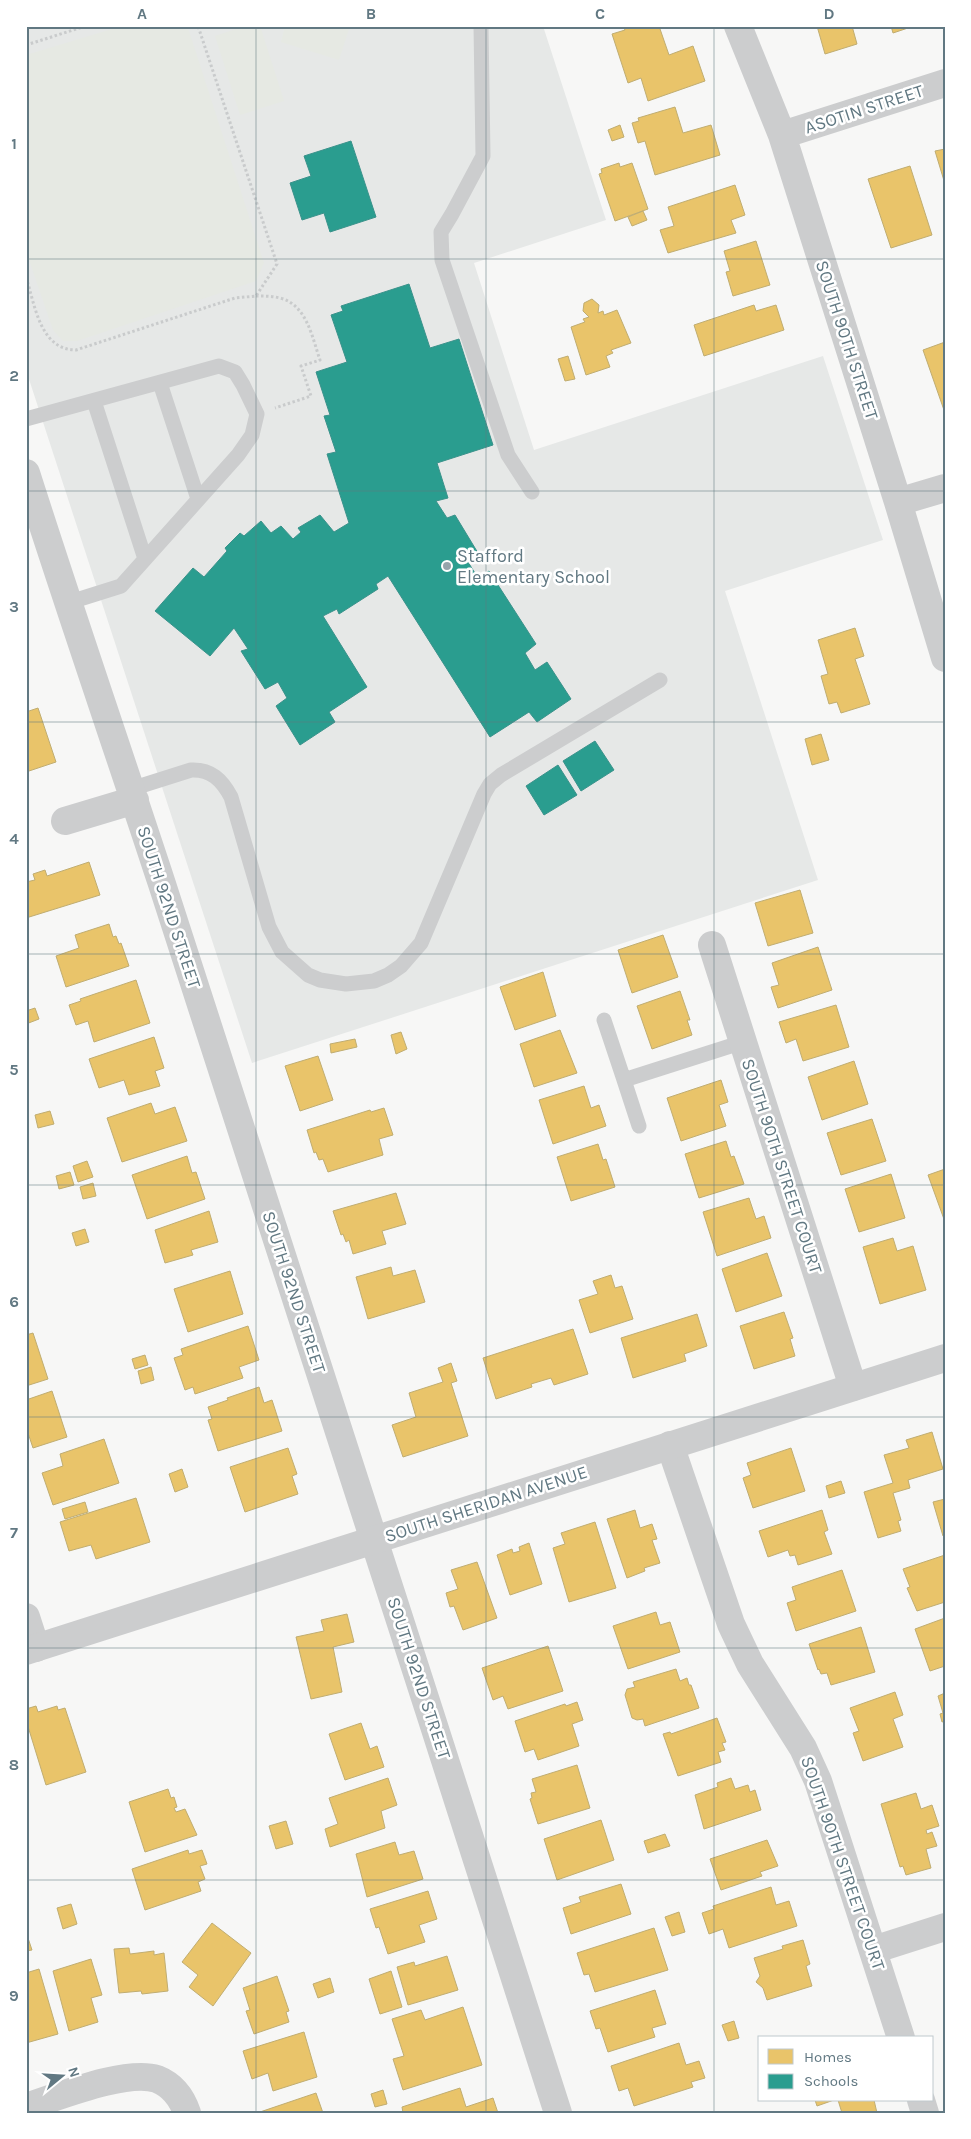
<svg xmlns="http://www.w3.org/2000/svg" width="971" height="2139" font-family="Karla,sans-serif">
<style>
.built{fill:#e6e8e7}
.green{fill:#e6e9e3}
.homes{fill:#e9c46a;stroke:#c0ad71}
.schools{fill:#2a9d8f;stroke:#3a928b}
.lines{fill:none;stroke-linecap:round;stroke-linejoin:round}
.path{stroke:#c9cbcc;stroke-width:3;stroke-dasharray:2.5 2.5;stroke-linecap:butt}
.service{stroke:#cccdce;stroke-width:15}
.minor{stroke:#cccdce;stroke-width:28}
.tertiary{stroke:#cccdce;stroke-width:28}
.grid{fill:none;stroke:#617882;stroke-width:1;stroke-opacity:0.55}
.poi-dot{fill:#96a4ab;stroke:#fff;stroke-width:2}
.labels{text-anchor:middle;stroke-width:5;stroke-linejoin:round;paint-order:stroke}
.street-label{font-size:18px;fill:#617882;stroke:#fff}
.poi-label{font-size:18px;fill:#617882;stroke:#fff;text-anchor:start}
.neatline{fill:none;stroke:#617882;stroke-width:2}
.grid-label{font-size:16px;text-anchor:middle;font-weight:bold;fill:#617882}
</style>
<rect width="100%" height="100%" fill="#f7f7f6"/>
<path class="built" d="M26,26H543L606,220L474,263L534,450L823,356L883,540L725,591L818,880L252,1063L26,370Z"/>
<path class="green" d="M122,26H185L189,31L264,263L256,281L77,341H63L53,330L26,251V55Z
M245,26H260L284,101L240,115L215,36Z
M285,26H350L339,60L281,42Z"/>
<path class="homes" d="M629,26H659L669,55L693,46L705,81L648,101L641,78L628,83L612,34L625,30L624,28Z
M817,26H852L857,44L825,54Z
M891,26H914L893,33Z
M675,107L683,133L711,125L720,155L655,175L645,141L638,143L632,123L639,121L638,118Z
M620,125L624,137L612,141L608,130Z
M945,149V184L935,151Z
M619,163L620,167L632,163L648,209L615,221L599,174L602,173L601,169Z
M910,166L932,235L891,248L868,179Z
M735,185L745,215L731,220L736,233L668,253L660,230L674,226L668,207Z
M643,211L647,220L632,226L628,217Z
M756,241L770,285L733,296L726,272L730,271L724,251Z
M592,299L599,305L598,313L603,311L604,315L617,310L631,343L611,350L613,353L606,356L610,367L586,375L571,327L585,322L583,319L589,317L583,311L584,303Z
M754,305L756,311L776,305L784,330L704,356L694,325Z
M945,342V413L923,350Z
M568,356L575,379L565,381L558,359Z
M855,628L864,656L855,659L870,704L841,713L837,702L829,704L821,676L828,674L818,640Z
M38,708L56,762L26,772V712Z
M821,734L829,760L812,765L805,739Z
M89,862L100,895L26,918V882L35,880L33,874L45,870L47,876Z
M800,890L813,933L768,946L755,903Z
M109,924L113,937L116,936L119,944L121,943L129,966L66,987L56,956L79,948L75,935Z
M663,935L678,977L632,993L618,950Z
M818,947L832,990L778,1008L771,987L779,985L772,963Z
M543,972L556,1016L515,1030L500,987Z
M136,980L150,1023L94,1042L88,1021L76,1025L69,1005L81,1001L80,999Z
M680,991L690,1020H687L692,1035L652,1049L637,1006Z
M836,1005L849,1047L803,1061L796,1039L786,1043L779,1022Z
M35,1008L39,1019L26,1024V1011Z
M560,1030L577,1073L534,1087L520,1044Z
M401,1032L407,1049L396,1054L391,1035Z
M154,1037L164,1068L155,1071L160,1086L129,1095L124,1080L99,1088L89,1059Z
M355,1039L357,1047L331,1053L330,1044Z
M318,1056L333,1100L300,1111L285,1066Z
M854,1061L868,1104L822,1120L808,1077Z
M721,1080L728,1102L719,1105L726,1126L681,1141L667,1098Z
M584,1086L591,1108L599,1105L606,1126L553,1144L539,1100Z
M151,1103L155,1114L175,1107L187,1141L122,1162L107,1118Z
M384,1108L393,1135L379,1139L383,1155L328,1172L323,1159L319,1160L316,1152L314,1153L307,1130L370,1110L371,1112Z
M50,1111L54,1124L38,1128L35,1115Z
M872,1119L886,1161L841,1175L827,1133Z
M726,1141L731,1157L734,1156L744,1184L699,1198L685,1154Z
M598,1144L603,1160L606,1159L615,1187L571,1201L557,1157Z
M187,1156L192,1173L196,1172L205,1199L147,1219L132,1175Z
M87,1161L93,1177L78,1182L73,1166Z
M945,1169V1222L928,1175Z
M70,1172L74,1185L59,1189L56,1176Z
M891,1174L905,1218L859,1232L845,1189Z
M93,1183L96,1196L83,1199L80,1187Z
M396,1193L406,1224L382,1231L386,1244L353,1254L349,1240L346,1242L343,1234L341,1235L333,1211Z
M749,1198L756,1219L764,1216L771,1238L717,1256L703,1212Z
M209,1211L218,1242L191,1250L193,1255L165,1263L155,1230Z
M85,1229L89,1242L76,1246L72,1233Z
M893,1238L897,1251L913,1246L926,1290L880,1304L863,1247Z
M767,1253L782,1296L736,1312L722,1269Z
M391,1267L393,1276L415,1270L425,1302L368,1319L356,1277Z
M230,1271L243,1314L188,1332L174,1289Z
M611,1275L615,1288L622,1286L633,1319L590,1333L579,1300L598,1294L593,1281Z
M784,1312L793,1338L790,1339L795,1356L754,1369L740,1326Z
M697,1314L707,1346L684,1354L686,1361L633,1378L621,1338Z
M248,1326L259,1360L239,1367L243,1378L195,1394L193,1387L185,1390L174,1358L183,1355L181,1349Z
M573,1329L588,1374L554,1385L551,1378L531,1384L532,1387L496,1399L483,1358Z
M33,1333L48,1379L26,1386V1335Z
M145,1355L148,1365L135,1369L132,1359Z
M451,1363L457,1381L451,1383L468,1436L403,1457L392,1425L416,1417L409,1393L443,1382L438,1368Z
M151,1367L154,1380L141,1384L138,1371Z
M259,1387L264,1403L272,1400L282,1431L218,1451L208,1420L212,1419L208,1407L228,1400L227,1398Z
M52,1391L67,1437L33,1448L26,1427V1400Z
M932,1432L943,1469L908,1480L910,1488L893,1493L901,1520L898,1521L901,1531L878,1538L864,1492L893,1483L884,1455L909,1448L906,1440Z
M104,1439L119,1483L53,1505L42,1473L63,1466L60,1454Z
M288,1448L297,1474L292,1476L298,1494L245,1512L230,1467Z
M791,1448L805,1491L753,1508L743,1478L751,1475L747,1463Z
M182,1469L188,1487L175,1492L169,1474Z
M841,1481L845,1493L829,1498L826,1486Z
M136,1498L150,1542L96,1559L91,1545L69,1551L60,1522Z
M945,1499V1535L943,1536L933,1502Z
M85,1502L88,1512L65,1519L62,1509Z
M635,1510L640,1528L652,1524L657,1539L652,1540L660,1563L644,1568L645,1571L627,1578L607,1519Z
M822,1510L828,1530L824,1532L832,1554L798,1565L795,1555L790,1556L788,1550L768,1557L759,1531Z
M595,1522L616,1588L569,1602L553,1548L565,1544L561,1533Z
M529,1543L542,1584L510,1595L497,1555L512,1549L513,1553L520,1551L519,1547Z
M945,1555V1602L917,1611L907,1588L910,1587L903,1569Z
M477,1562L497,1618L463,1630L454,1606L450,1607L446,1593L458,1589L451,1570Z
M842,1570L856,1611L796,1631L787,1603L796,1600L792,1587Z
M656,1612L660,1625L670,1622L680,1652L628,1669L613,1626Z
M347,1614L354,1642L333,1647L342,1692L311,1699L296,1637L324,1631L321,1620Z
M945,1618V1666L930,1671L915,1629Z
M861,1627L875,1672L831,1685L827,1673L821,1674L819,1669L818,1670L809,1644Z
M548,1646L563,1691L508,1709L503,1696L493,1700L482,1668Z
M676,1669L680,1681L687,1678L689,1685H691L699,1708L645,1726L643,1719L637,1720L632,1718L625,1695L627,1689L635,1687L633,1682Z
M895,1692L903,1715L893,1719L903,1747L863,1761L853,1733L859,1731L850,1708Z
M945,1693V1721L942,1722L940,1714L943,1713L938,1696Z
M577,1702L583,1720L572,1724L579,1746L538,1760L534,1749L525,1752L515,1721L565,1704L566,1706Z
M36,1706L38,1712L57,1706L58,1710L65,1708L86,1772L46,1785L26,1720V1709Z
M717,1718L726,1742L722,1743L725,1750L718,1752L721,1762L678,1776L663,1734L670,1732L671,1734Z
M361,1723L370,1749L377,1746L384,1767L345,1780L329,1734Z
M577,1765L590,1808L538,1824L530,1799L532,1798L531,1793L536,1792L532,1779Z
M388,1778L397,1805L381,1811L385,1828L330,1847L325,1829L338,1824L329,1798Z
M731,1778L735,1789L748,1785L750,1792L755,1790L761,1810L704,1829L695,1795L718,1787L717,1783Z
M168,1789L171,1798L174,1797L177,1807L174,1808L176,1812L185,1809L197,1835L145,1852L129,1802Z
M916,1793L921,1809L932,1805L939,1826L926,1830L927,1834L932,1832L937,1846L926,1849L931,1868L906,1875L903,1866L900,1867L881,1804Z
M601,1820L614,1860L557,1880L544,1839Z
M286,1821L293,1844L276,1849L269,1826Z
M665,1834L670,1846L648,1853L644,1841Z
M767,1840L778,1866L760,1872L762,1876L721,1890L710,1859Z
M395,1842L399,1855L414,1851L423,1879L367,1897L356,1854Z
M188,1850L189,1854L202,1850L207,1864L200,1866L205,1879L198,1882L201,1891L145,1910L132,1869Z
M621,1884L631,1914L571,1934L563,1908L581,1902L579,1897Z
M771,1887L776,1905L789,1901L797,1926L729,1948L723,1929L709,1934L702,1913L714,1909L713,1906Z
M428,1891L437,1919L419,1925L425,1942L388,1954L379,1927L376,1928L370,1909Z
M71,1904L77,1924L63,1929L57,1908Z
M679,1912L685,1932L672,1936L665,1917Z
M212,1923L251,1953L213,2006L189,1987L198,1975L182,1962Z
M654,1928L668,1970L595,1992L589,1974L584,1975L577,1953Z
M26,1932L32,1950L26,1951Z
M803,1940L810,1964L806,1966L812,1986L767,2000L763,1988L756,1982L760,1976L754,1958L783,1949L782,1946Z
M129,1948L130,1954L154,1951V1955L164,1953L168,1991L142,1994L141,1991L119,1993L114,1949Z
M447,1956L458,1990L408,2005L397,1967L414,1962L415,1966Z
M91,1959L102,1995L91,1998L98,2022L69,2031L53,1971Z
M39,1969L58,2034L26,2043V1973Z
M391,1971L402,2007L380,2014L369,1979Z
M277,1976L289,2011L286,2012L289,2022L254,2034L246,2011L250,2010L243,1988Z
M330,1978L334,1992L318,1998L313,1984Z
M655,1990L666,2024L652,2028L655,2037L608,2052L600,2028L596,2029L590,2011Z
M463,2007L482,2065L403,2090L393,2059L404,2056L392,2019L421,2010L425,2020Z
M734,2021L739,2038L728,2041L722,2025Z
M304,2032L317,2077L273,2091L268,2073L252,2079L243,2051Z
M679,2043L686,2065L699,2061L705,2078L691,2082L693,2087L634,2106L628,2088L619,2091L611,2066Z
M460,2088L466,2107L493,2098L498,2113H403L402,2107Z
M383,2090L387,2104L375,2107L371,2094Z
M316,2093L323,2113H257Z
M815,2100H834L817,2106Z
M838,2100H874L877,2113H842Z"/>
<path class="schools" d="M351,141L376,217L330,232L324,213L302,220L290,183L311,176L304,156Z
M409,284L430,348L459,339L493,445L437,463L448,498L436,501L447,518L455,515L478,553L468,562L478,578L489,571L536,644L525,653L535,670L547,662L571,699L537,722L529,712L490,737L388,576L376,584L378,589L339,614L337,609L323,616L367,687L329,712L335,722L300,745L276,706L287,698L278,682L265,689L241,651L248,649L234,628L210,656L155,611L193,568L204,577L227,551L225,548L240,533L244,536L261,521L271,533L281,526L293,539L301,532L298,528L320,515L334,532L349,523L327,454L336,452L324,416L330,415L316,372L347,362L331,315L343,311L341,306Z
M595,741L614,770L581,791L563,761Z
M558,765L577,795L544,815L526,786Z"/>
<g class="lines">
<path class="path" d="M26,45L86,26
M26,277C35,305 40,350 76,350L235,298L256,296L277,264L198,26
M256,296C264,296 272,296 280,298C307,305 312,337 320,360L301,366L311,396L275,408"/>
<path class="service" d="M481,26L483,156L452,214L441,232L442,260L508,455L532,492
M160,383L198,499
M94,401L145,559
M26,419L219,366L235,372L243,385L257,414L252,435L238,455L121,586L67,603
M131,789L191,770C211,769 222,780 231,797L269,927L282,952L308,975L320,980L346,984L374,981L388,975L401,966L421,943L484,794L490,784L501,775L660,680
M604,1020L624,1080
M639,1126L624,1080L743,1042"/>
<path class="minor" d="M738,26L782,135L898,502L945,658
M782,135L945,83
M26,473C70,611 117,747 162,884C295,1293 427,1703 558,2113
M898,502L945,488
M65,821L135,800
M712,945L853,1387
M670,1445L731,1624L750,1664L803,1748L818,1781L901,2038
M26,1617L36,1648
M873,1950L945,1927
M921,2100L925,2113
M26,2107C58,2097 126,2069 157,2079C172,2085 182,2098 187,2113"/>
<path class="tertiary" d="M26,1651L945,1358"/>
</g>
<path class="grid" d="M256,26V2113M486,26V2113M714,26V2113M26,259H945M26,491H945M26,722H945M26,954H945M26,1185H945M26,1417H945M26,1648H945M26,1880H945"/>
<circle class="poi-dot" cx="447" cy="566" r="5"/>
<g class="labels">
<g class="street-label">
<text transform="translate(864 109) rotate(-18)" y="6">ASOTIN STREET</text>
<text transform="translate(847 340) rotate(72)" y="6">SOUTH 90TH STREET</text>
<text transform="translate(169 907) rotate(72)" y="6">SOUTH 92ND STREET</text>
<text transform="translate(782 1166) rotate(72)" y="6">SOUTH 90TH STREET COURT</text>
<text transform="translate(294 1292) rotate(72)" y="6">SOUTH 92ND STREET</text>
<text transform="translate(486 1504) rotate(-18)" y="6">SOUTH SHERIDAN AVENUE</text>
<text transform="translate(419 1678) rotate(72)" y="6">SOUTH 92ND STREET</text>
<text transform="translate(843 1863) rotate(71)" y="6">SOUTH 90TH STREET COURT</text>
</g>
<g class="poi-label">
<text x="457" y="562">Stafford<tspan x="457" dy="21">Elementary School</tspan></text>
</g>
</g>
<rect width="971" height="2139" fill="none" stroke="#ffffff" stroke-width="55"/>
<rect x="758" y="2036" width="175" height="65" fill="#ffffff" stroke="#c0c9cd"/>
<rect x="768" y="2049" width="25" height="15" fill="#e9c46a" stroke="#c0c9cd"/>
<text x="804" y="2062" font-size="15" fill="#617882">Homes</text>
<rect x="768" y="2074" width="25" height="15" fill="#2a9d8f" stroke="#c0c9cd"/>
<text x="804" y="2086" font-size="15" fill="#617882">Schools</text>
<g transform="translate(62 2076) rotate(72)" stroke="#ffffff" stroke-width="4" paint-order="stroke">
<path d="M0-4L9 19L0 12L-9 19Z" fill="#617882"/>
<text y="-8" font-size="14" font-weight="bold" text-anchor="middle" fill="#617882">N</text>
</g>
<rect x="28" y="28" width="916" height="2084" class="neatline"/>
<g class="grid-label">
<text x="142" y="19">A</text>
<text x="371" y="19">B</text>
<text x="600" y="19">C</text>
<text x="829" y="19">D</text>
<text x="14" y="149">1</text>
<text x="14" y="381">2</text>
<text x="14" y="612">3</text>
<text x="14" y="844">4</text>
<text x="14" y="1075">5</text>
<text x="14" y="1307">6</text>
<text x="14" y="1538">7</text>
<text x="14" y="1770">8</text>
<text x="14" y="2001">9</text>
</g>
</svg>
